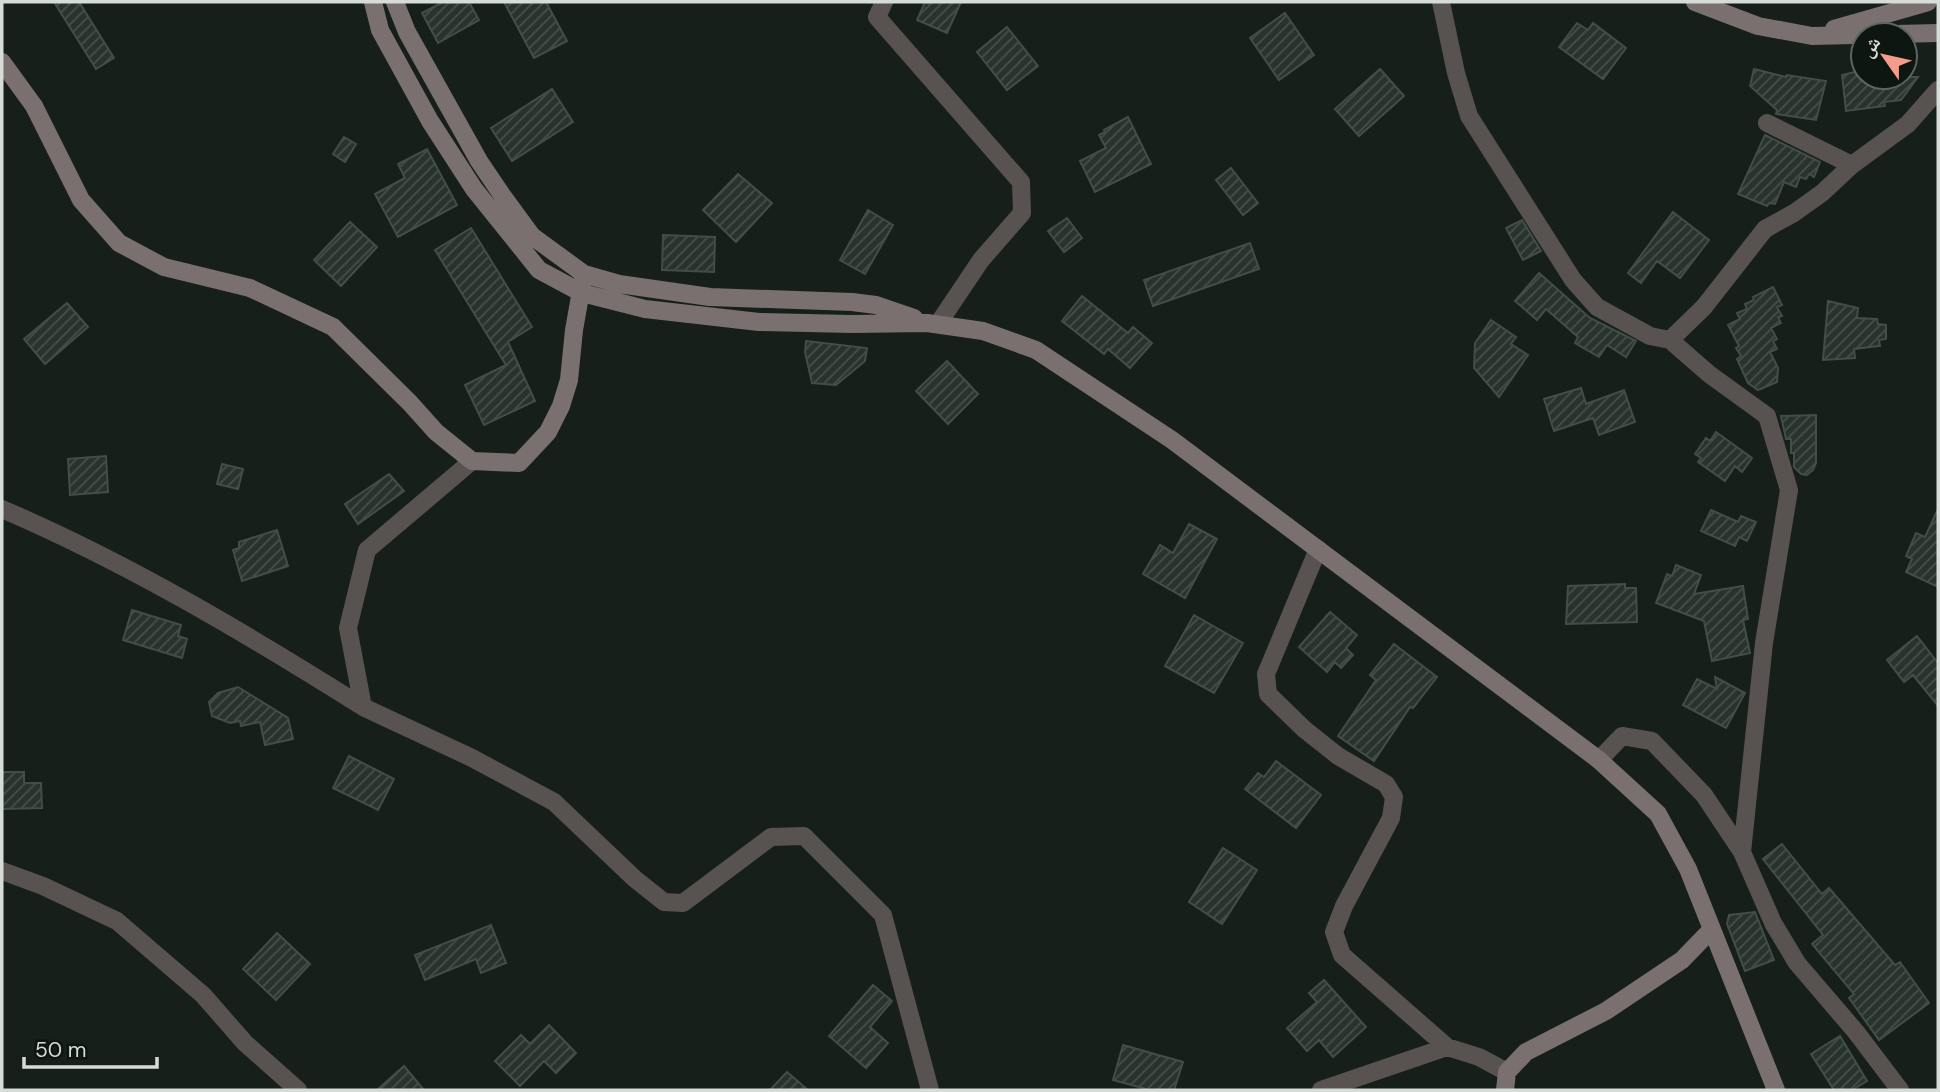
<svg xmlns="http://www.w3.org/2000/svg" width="1940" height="1092" font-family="'DM Sans','Noto Naskh Arabic',sans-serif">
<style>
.building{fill:url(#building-hatch);stroke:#434e48;stroke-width:2}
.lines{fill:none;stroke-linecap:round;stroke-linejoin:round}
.street{stroke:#585251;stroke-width:18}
.secondary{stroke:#79706f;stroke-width:18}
</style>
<defs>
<pattern id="building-hatch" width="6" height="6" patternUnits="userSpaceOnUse" patternTransform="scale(1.75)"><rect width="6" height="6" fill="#29332d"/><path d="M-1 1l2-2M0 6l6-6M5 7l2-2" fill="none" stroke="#47504b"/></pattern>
</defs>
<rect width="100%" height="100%" fill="#161f1a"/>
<path class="building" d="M54,2H79L114,58L96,69Z
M443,2H469L479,20L438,43L422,13Z
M504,2H546L567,41L534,58Z
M925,2H961L947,33L917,20Z
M1285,13L1314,55L1279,80L1250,38Z
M1577,23L1588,30L1593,23L1626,48L1603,79L1559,47Z
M1007,27L1038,66L1007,90L977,52Z
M1380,69L1404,96L1359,136L1335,109Z
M1754,69L1786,77L1787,75L1826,81L1816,120L1776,114L1777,110L1750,86Z
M1863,70V77H1918L1901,100L1884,102L1885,106L1846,111L1842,75Z
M552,89L573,122L512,161L491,128Z
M1128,117L1151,164L1095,192L1080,161L1106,148L1099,135L1105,132L1104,130Z
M1765,135L1820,162L1814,177L1809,174L1806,179L1800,177L1796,187L1784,182L1775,204L1769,203L1767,206L1738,194Z
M344,137L356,144L345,162L333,154Z
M427,149L457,205L398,237L375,194L405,178L398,164Z
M1231,168L1258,203L1243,215L1216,180Z
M738,174L772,203L736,242L703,210Z
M868,210L893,225L865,274L840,260Z
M1673,212L1709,240L1680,278L1657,261L1641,283L1628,273Z
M1067,218L1082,238L1064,252L1048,231Z
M1522,220L1541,251L1523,260L1506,228Z
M350,222L377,247L341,286L314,260Z
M471,228L532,327L508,342L535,401L484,425L465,385L506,365L435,250Z
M663,235L715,237L714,272L662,270Z
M1250,243L1259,269L1153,306L1144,280Z
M1539,273L1590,318L1636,341L1626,357L1607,345L1599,357L1575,343L1578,337L1546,309L1537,320L1515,301Z
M1773,287L1782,305L1777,307L1782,316L1778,317L1781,323L1771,328L1777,339L1773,341L1777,349L1770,352L1778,368L1777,382L1758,390L1748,383L1737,359L1741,356L1736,348L1739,346L1728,325L1740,319L1737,313L1747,309L1745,304L1754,300L1753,297Z
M1082,296L1128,333L1133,327L1152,343L1130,368L1108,349L1104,354L1062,321Z
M1828,301L1858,308L1857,318L1877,319L1878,324L1886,325V339L1879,340L1880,346L1854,349L1855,358L1823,360Z
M67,303L88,327L45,364L24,339Z
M1491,320L1516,337L1511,344L1528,355L1499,397L1474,368L1475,343Z
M806,341L867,348L865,361L836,385L812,383L805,352Z
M947,361L978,394L948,424L916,391Z
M1581,388L1586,404L1624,390L1635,422L1599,435L1593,418L1554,431L1544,399Z
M1816,415V463L1813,470L1807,475L1801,474L1794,467V453H1791V439H1786L1781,416Z
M1716,432L1752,458L1742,472L1735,466L1725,481L1698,462L1701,458L1695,454L1706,438L1710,441Z
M106,456L108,492L70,495L68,459Z
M222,464L243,469L238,489L217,484Z
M389,474L404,491L358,524L345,504Z
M1938,509V587L1906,572L1912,559L1906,556L1916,533L1925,537Z
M1711,510L1738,522L1741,516L1756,522L1747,541L1739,537L1735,546L1701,531Z
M1189,524L1217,539L1185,598L1143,574L1160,545L1173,553Z
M277,530L288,566L242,581L233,550L239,548V542Z
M1676,565L1701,575L1694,594L1743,586L1748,619L1743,620L1750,653L1712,661L1704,621L1656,603L1667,574L1672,576Z
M1625,584V588H1636L1637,622L1566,624L1568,586Z
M132,610L181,625L178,636L187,639L182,658L123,640Z
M1330,612L1357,635L1346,648L1353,655L1341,668L1335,662L1327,672L1299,647Z
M1194,615L1243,643L1214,693L1165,666Z
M1917,636L1938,663V706L1913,675L1904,682L1887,660Z
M1394,644L1437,677L1413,708L1410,707L1374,761L1338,736L1376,680L1370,675Z
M1715,677L1745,693L1726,728L1683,705L1697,679L1717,689Z
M238,687L288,718L293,739L265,745L260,722L241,726L240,721L230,723L212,716L209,702L218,693Z
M349,756L394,779L378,810L333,788Z
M1276,761L1321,795L1296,828L1245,789L1258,773L1264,777Z
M2,772H24V783H41L42,808L2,809Z
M1782,844L1822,894L1829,888L1895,965L1900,962L1929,1003L1879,1040L1849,998L1854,994L1812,944L1823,935L1763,859Z
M1223,848L1257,870L1222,924L1189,902Z
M1755,912L1774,960L1745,971L1727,924L1729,915Z
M491,925L506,963L481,973L476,959L425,980L415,955Z
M277,933L310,964L276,1000L243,969Z
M1324,980L1366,1027L1333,1057L1319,1040L1307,1051L1287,1028L1317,1002L1309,993Z
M873,985L892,1001L870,1027L888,1043L866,1068L829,1036Z
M549,1025L576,1053L556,1073L544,1061L520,1086L495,1061L521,1035L530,1044Z
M1840,1036L1867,1081L1852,1090H1834L1811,1054Z
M1123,1045L1183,1062L1174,1090H1150L1113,1080Z
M404,1066L424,1090H377Z
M787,1072L808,1090H770Z"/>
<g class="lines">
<path class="street" d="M884,2L877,17L1021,182L1022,213L981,260L938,324
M1441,2L1456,73L1469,116L1573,280L1597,307L1650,336L1670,340L1709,374L1767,416L1789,490L1764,643L1742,852
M1767,123L1852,165
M1670,340L1704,307L1765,229L1794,213L1822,193L1852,165L1908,124L1938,90
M2,509C128,563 247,634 363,707L348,628L367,550L472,461
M1318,549L1266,674L1268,694L1304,729L1338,756L1386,784L1394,797L1391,818L1344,906L1334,932L1342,955L1447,1047
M363,707L472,758L554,802L635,879L664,902L683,903L771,837L804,836L883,915L930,1090
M1599,760L1622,736L1652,741L1704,795L1742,852L1773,923L1797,963L1856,1032L1900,1090
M2,871L43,886L117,921L203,995L245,1043L298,1090
M1321,1090L1447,1047L1479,1057L1507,1072"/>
<path class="secondary" d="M373,2L380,30L430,121L474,189L539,270L582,293L645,309L759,322L852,324L927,323L983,331L1036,350L1172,440L1599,760L1658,814L1688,869L1776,1090
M395,2L407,32L479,161L502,195L532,236L584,274L619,284L710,297L852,302L876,305L914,318
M1695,2L1758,26L1812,36L1938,33
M1834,29L1928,2
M2,62L34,106L81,200L119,243L164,267L250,288L333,327L410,403L436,432L472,461L519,463L548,432L561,406L569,380L574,330L584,274
M1505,1090L1507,1072L1526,1052L1606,1011L1682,960L1711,930"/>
</g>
<rect width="1940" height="1092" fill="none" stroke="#d6dcd8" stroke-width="7"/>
<g transform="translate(1884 56) rotate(304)"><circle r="33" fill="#0d1611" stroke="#5d6561" stroke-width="2"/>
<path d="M0-5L12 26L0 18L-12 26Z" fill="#f49d8d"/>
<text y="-10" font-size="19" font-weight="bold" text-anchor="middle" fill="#d6dcd8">ش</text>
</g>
<path d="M24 1057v10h133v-10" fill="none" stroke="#d6dcd8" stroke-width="3.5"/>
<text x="35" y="1057" font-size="21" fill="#d6dcd8" stroke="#0d1611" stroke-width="5" paint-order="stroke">50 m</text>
</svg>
